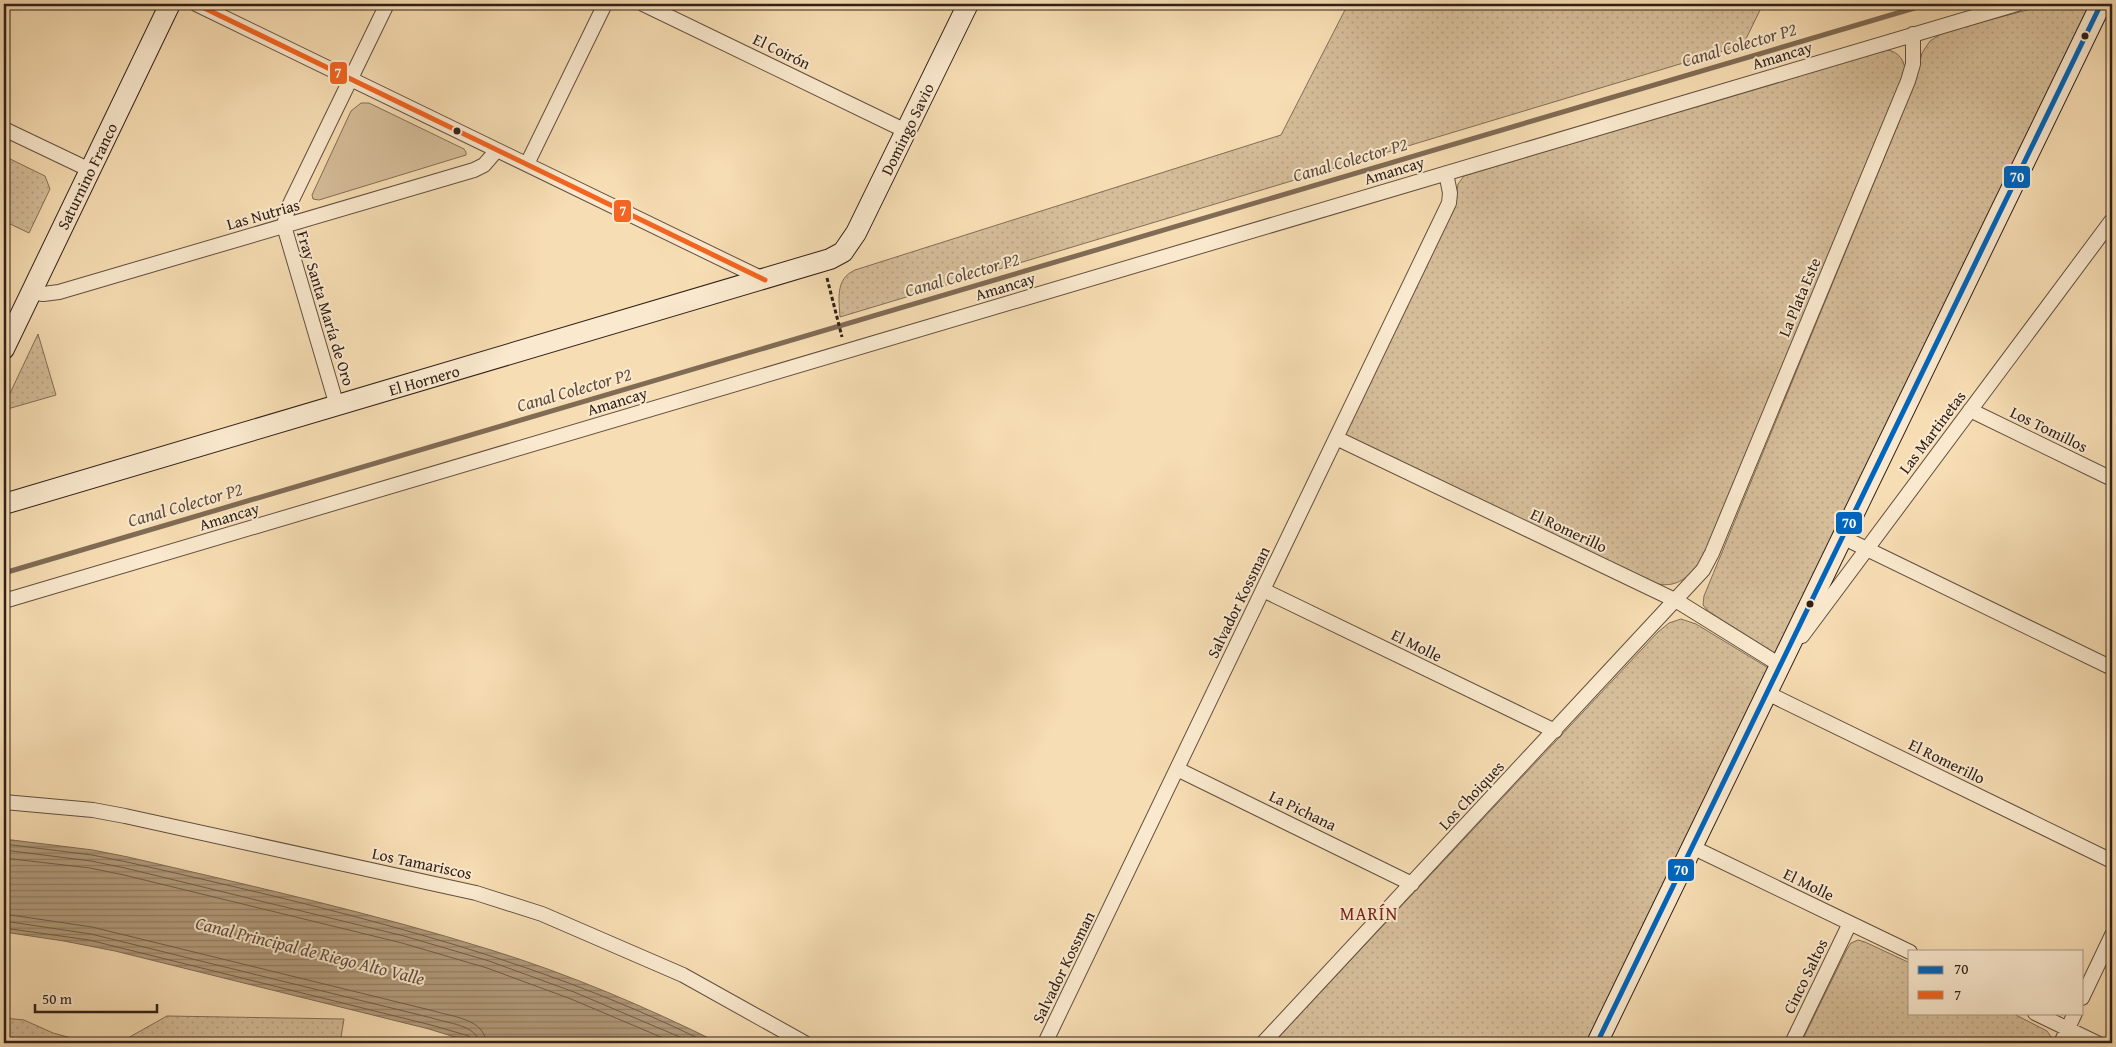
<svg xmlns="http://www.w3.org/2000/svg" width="2116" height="1047" font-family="'Gentium Book Plus',serif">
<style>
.grass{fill:url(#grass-dots);stroke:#836e58}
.park{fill:#d5bd99;stroke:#836e58}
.water{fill:url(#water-rules);stroke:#806b55}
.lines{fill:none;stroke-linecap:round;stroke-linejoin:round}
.shore{stroke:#725e4b;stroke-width:1}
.stream{stroke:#806b55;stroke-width:5}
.street-casing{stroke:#624f3f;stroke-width:16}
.secondary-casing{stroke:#312018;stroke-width:22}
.path{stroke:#312018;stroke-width:3;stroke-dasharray:4 2.5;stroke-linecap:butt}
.street{stroke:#fae9ce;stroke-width:14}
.secondary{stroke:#fae9ce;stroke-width:20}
.bus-1-casing{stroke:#fae9ce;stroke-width:9}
.bus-2-casing{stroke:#fae9ce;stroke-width:9}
.bus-1{stroke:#0065bd;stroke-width:5}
.bus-2{stroke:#f26522;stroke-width:5}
.bus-dot{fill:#312018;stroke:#fae9ce;stroke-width:2}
.labels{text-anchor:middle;stroke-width:4;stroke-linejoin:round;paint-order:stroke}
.street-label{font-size:16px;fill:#312018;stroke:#fae9ce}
.water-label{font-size:18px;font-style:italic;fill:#5f4c3c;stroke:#fae9ce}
.neighbourhood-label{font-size:18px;letter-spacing:1px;fill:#7a1f14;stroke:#fae9ce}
.line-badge{stroke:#fae9ce;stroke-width:2}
.badge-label{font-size:14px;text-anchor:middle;font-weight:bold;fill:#fff}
</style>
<defs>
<pattern id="grass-dots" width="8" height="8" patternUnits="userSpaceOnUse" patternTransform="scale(1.25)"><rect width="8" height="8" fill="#d5bd99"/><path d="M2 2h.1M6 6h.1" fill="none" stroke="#b7a283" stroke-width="1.8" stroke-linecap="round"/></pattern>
<pattern id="water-rules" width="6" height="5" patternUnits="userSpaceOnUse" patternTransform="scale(1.25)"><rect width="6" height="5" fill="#b49d7e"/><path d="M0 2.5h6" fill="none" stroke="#938066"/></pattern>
</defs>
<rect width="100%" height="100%" fill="#f7ddb3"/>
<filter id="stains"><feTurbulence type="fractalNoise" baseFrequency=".004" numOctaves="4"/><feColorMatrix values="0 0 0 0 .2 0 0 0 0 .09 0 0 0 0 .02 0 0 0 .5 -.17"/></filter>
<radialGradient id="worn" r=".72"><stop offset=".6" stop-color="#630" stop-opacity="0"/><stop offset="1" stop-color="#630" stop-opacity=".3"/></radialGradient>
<path class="grass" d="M1348,4H1763L1743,45L840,317C839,299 835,279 855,270L1281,135Z
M2080,4H2093L1777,655L1708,611L1703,605L1704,596L1915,83L1922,53L1930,41L1944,32L2031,9Z
M1882,50C1895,49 1904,57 1905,70L1706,551C1696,570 1680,591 1655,583L1344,435L1456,198L1458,184L1464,176Z
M4,156L45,176L50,189L29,233L4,221Z
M38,334L56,395L4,410V406Z
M1681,619L1696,624L1770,669L1588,1043H1273L1658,632L1669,623Z
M1858,940L1865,942L1910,963V1013H2012L2047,1031L2051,1037L2052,1043H1801L1847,949L1851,943Z
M167,1016L344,1019L340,1043H119Z
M4,1018L24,1020L53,1033L90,1043H4Z"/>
<path class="park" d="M361,103H369L464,149L466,152V155L319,200L313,199L312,195L351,111Z"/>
<path class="water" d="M4,839L93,850L128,857C248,885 373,913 491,950C569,974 646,1007 719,1043H474L429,1029L115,951L64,941L4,932Z"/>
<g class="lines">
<path class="shore" d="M4,844L92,855L127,862C324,907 525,952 708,1043
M4,850L91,861L125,868L404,936L489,961L574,992L694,1043
M4,858L90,868L124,875L402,943L487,968L571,999L675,1043
M4,914L92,927L434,1011C453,1017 485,1019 486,1043
M4,921L91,934L432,1018C446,1023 478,1025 479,1043
M4,928L89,940L431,1025L469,1036L472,1043"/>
<path class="stream" d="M4,573L1928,4"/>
<g class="street-casing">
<path id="street" d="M196,4L765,280
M643,4L906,131
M4,129L90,170
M527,164L605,4
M31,292L43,294L59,292L474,170L484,165L497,150
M337,406L284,226L288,208L387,4
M1970,410L2112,479
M1336,438L1677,601L1780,665L1785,659
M1842,537L2112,668
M1263,590L1555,731
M4,601L2017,4
M1802,636L2112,220
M1767,693L2112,861
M1177,769L1412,884
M4,802L93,810L125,816L476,893L542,914L683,975L805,1043
M1692,847L1910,952
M2082,998L2112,935
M2035,1013L2097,1043
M1045,1043L1449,203L1450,193L1446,173
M1263,1043L1703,570L1712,553L1908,81L1913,64V34
M1792,1043L1850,923
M2061,1043L2075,1013"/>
</g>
<g class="secondary-casing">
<path id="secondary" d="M4,349L170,4
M4,504L830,259L843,252L856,233L968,4
M1597,1043L2101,4"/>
</g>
<path class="path" d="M827,278L842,337"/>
<use href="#street" class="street"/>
<use href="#secondary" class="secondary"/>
<g class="bus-1-casing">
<path id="bus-1" d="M1597,1043L2101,4"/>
</g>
<g class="bus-2-casing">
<path id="bus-2" d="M196,4L765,280"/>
</g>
<use href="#bus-1" class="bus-1"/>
<use href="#bus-2" class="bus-2"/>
</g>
<g class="bus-dot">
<circle cx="2085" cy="36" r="4.5"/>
<circle cx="457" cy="131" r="4.5"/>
<circle cx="1810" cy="604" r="4.5"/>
</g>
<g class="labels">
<g class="street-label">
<text transform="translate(782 51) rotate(26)" y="6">El Coirón</text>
<text transform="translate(1782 55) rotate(-17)" y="6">Amancay</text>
<text transform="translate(907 129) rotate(-64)" y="6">Domingo Savio</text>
<text transform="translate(1394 170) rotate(-17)" y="6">Amancay</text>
<text transform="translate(87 176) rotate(-64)" y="6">Saturnino Franco</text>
<text transform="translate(263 214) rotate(-16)" y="6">Las Nutrias</text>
<text transform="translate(1005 286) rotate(-17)" y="6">Amancay</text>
<text transform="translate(1799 297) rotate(-67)" y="6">La Plata Este</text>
<text transform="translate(326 308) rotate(73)" y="6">Fray Santa María de Oro</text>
<text transform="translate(424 380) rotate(-16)" y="6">El Hornero</text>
<text transform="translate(617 401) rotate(-17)" y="6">Amancay</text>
<text transform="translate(2049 429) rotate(26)" y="6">Los Tomillos</text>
<text transform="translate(1932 432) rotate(-53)" y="6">Las Martinetas</text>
<text transform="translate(229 516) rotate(-17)" y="6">Amancay</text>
<text transform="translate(1569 530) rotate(25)" y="6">El Romerillo</text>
<text transform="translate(1238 602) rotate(-64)" y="6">Salvador Kossman</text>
<text transform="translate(1417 645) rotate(26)" y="6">El Molle</text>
<text transform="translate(1947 761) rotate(26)" y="6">El Romerillo</text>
<text transform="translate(1471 795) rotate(-47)" y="6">Los Choiques</text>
<text transform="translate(1303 810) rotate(26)" y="6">La Pichana</text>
<text transform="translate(422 863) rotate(12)" y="6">Los Tamariscos</text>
<text transform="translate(1809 884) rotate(26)" y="6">El Molle</text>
<text transform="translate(1063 967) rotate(-64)" y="6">Salvador Kossman</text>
<text transform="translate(1805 976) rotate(-64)" y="6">Cinco Saltos</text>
</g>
<g class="water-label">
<text transform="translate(1739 45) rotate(-16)" y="6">Canal Colector P2</text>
<text transform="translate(1350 160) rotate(-16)" y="6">Canal Colector P2</text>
<text transform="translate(962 275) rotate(-16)" y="6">Canal Colector P2</text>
<text transform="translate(574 390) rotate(-16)" y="6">Canal Colector P2</text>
<text transform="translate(185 505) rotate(-16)" y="6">Canal Colector P2</text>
<text transform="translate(310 951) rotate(14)" y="6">Canal Principal de Riego Alto Valle</text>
</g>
<g class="neighbourhood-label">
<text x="1369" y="920">MARÍN</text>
</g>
</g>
<g class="line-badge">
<rect x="329" y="61" width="19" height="24" rx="5" fill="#f26522"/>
<rect x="2003" y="165" width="28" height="24" rx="5" fill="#0065bd"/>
<rect x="613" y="199" width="19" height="24" rx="5" fill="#f26522"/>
<rect x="1835" y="511" width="28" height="24" rx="5" fill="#0065bd"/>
<rect x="1667" y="858" width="28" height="24" rx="5" fill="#0065bd"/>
</g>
<g class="badge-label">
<text x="338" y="78">7</text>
<text x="2017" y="182">70</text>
<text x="623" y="216">7</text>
<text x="1849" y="528">70</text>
<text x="1681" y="875">70</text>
</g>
<rect width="2116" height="1047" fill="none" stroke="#f7ddb3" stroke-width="20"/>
<rect x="5" y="5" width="2106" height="1037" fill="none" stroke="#312018" stroke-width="2.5"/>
<rect x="10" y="10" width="2096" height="1027" fill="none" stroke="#312018"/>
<rect x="1908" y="950" width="175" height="65" fill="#fae9ce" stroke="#aa9985"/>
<rect x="1918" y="966" width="25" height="8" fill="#0065bd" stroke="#aa9985"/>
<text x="1954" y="974" font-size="15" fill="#312018">70</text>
<rect x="1918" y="991" width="25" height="8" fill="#f26522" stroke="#aa9985"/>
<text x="1954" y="1000" font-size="15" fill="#312018">7</text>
<path d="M35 1004v8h122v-8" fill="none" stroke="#312018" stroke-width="2.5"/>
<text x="42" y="1004" font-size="15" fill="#312018" stroke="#fae9ce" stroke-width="4" paint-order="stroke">50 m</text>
<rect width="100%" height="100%" filter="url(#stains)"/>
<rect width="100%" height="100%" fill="url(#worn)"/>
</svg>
